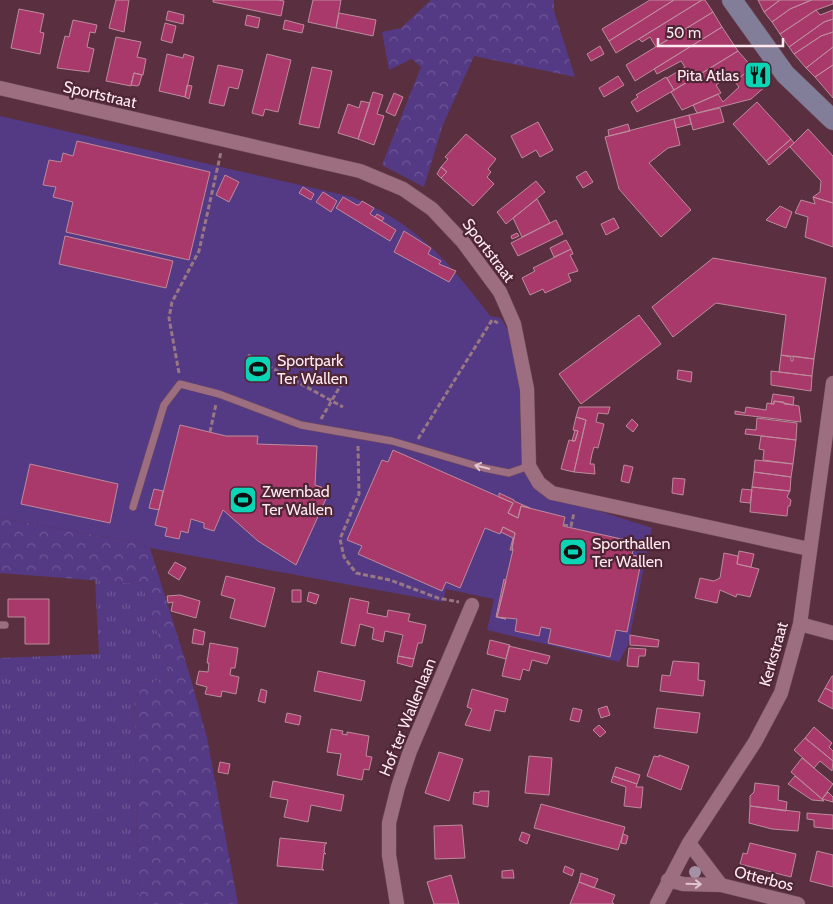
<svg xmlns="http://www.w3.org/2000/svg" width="833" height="904" font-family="Cabin,sans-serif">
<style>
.grass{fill:url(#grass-tufts)}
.forest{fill:url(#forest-crowns)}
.pitch{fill:#543a84}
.building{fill:#aa396b;stroke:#bc8b9c}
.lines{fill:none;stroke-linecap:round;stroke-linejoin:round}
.lane-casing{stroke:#6f4e5b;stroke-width:8}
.street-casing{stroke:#6f4e5b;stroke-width:15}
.secondary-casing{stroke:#6f4e5b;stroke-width:21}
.path{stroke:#997783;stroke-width:3;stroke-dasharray:5 2.5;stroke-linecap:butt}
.lane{stroke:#9d6e7f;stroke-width:7}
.street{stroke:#9d6e7f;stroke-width:14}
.secondary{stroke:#827d98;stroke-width:20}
.tree{fill:#a690a6}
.oneway{stroke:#e2c4ce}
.labels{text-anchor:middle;stroke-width:4.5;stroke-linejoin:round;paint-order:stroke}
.poi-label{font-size:16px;fill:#ffe9f0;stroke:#4e2635;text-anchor:start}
.street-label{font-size:16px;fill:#ffe9f0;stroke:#4e2635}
</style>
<defs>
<pattern id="grass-tufts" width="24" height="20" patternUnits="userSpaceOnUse" patternTransform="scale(1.25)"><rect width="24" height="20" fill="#543a84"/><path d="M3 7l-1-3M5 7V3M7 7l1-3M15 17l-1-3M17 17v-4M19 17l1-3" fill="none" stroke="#6e5696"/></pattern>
<pattern id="forest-crowns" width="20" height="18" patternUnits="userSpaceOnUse" patternTransform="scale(1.25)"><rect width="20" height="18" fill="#543a84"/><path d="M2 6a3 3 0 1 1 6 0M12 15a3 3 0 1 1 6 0" fill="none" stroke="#6e5696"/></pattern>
</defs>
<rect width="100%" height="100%" fill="#5a3040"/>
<path class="grass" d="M95,580L142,584L172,679L134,683L138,904H0V658L99,654Z"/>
<path class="forest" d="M431,0H554V11L575,77L474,56L442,127L424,187L382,165L421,67L412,59L389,70L382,32L401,28Z
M0,518L128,541L150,548L190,676L207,738L238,904H138L134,683L172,679L142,584L0,573Z"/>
<path class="pitch" d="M0,116L352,197C417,224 449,262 490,316L501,318C527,358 517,422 523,468L559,498L652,528L628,645L619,662L487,630L494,599L446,589L443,602L150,548L128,541L0,518Z"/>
<path class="building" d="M116,0H129L124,32L109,28Z
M213,0H278L284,1L281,16L213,2Z
M313,0H341L336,28L308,22Z
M650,0H674L609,41L602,29Z
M674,0H702L616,53L609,41Z
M702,0H705L713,12L656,47L650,37L642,42L639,39Z
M758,0H780L764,12Z
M780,0H812L790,9L772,22L764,12Z
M811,0H833V4L816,10L780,34L772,22L790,9Z
M19,9L44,14L40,32L44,33L40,54L11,48Z
M816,10L820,15L833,10V19L824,22L789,47L780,34Z
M168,11L184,15L183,24L166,20Z
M713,12L722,27L635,81L626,65Z
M339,13L376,20L373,36L336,28Z
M247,15L260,18L258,28L245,25Z
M833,19V32L821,36L794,54L789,47L824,22Z
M73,20L97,25L95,33L90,32L87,47L94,49L89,72L57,68L65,36L69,37Z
M285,20L304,25L302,33L283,29Z
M165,23L176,26L172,43L161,40Z
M722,27L738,51L674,90L667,78L685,67L681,61L657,74L654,69Z
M833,32V47L806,68L794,54L821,36Z
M116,37L141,42L137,57L146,59L143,75L134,73L131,86L106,81Z
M600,46L604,54L591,61L587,54Z
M833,47V65L815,77L806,68Z
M738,51L752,67L735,82L729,76L716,85L721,93L682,110L671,92Z
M167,54L183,58L184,54L194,57L185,97L159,91Z
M267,54L291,60L278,112L265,109L263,116L252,113Z
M218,65L243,70L238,89L229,87L224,106L209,103Z
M833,65V98L815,77Z
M312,67L332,71L319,128L299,124Z
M752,67L767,85L751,99L697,113L693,105L718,94L723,102L739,87L735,82Z
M134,73L142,75L139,85L137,86L131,85Z
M618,76L624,85L604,97L599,88Z
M666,77L674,90L637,112L631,102L638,97L636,95Z
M187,85L192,86L189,99L185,97Z
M373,92L383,95L377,114L384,116L374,145L358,139Z
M394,93L403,97L395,116L386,112Z
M361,101L370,103L358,139L338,133L348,104L359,108Z
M757,102L791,139L766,161L733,124Z
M720,108L724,122L693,130L689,115Z
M689,115L691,124L676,128L674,119Z
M674,119L680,145L668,148L649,163L691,210L661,237L619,189L605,137Z
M538,122L553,150L540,157L536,150L522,158L511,136Z
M628,124L630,131L609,136L608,130Z
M808,129L833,156V203L813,197L820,192L821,181L790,147Z
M466,134L496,159L488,169L491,172L487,177L494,184L473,206L441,178L447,172L441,167L448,159L445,157Z
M791,139L794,143L769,165L766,161Z
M77,141L210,172L189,260L66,232L73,202L53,197L56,187L43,185L49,160L61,162L63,153L73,156Z
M441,167L447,172L441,178L437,174Z
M586,171L593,182L583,188L576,177Z
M225,175L239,182L229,202L216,195Z
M536,181L545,192L506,224L497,212Z
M303,187L314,194L311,200L299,193Z
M323,192L337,201L331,212L316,202Z
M343,197L357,205H359L362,201L374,208L370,214L396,230L390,241L336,208Z
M813,197L833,203V247L805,237L808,217L795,213L801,200L815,204Z
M537,199L550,223L522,237L513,218Z
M780,206L792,212L786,228L766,220Z
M377,214L384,218L382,221L375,217Z
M614,218L619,228L606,235L601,224Z
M556,220L563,234L518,256L511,243Z
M404,231L431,248L428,254L441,261L439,264L456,271L449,282L394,252Z
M517,233L519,236L512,239L511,236Z
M65,236L173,261L166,288L59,264Z
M566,240L571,249L554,257L550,248Z
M571,249L573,254L570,255L578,271L568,274L571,281L545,293L543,289L530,295L522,278L535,271L533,268Z
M713,258L826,278L814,359L781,355L786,315L716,303L673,337L652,307Z
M639,315L661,344L581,404L559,374Z
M781,355L791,357V361H793V356L814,359L812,376L779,372Z
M678,370L692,372L691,382L677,379Z
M771,371L812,376L811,391L771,385Z
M773,394L794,397L793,405L784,404V402L774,401V404H771Z
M774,401L799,406L801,422L735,414V411L745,413L746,407L766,410L767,403L774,404Z
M579,407H610L608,414L598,413L596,422L604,424L598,448L594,447L592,454L590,464H594L595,474L574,472L586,420L576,417Z
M576,417L586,420L574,472L561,469L569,440L575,441L578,431L573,430Z
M757,418L797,423L796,440L745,434L746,429L756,430Z
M632,419L638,425L633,432L626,426Z
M180,425L226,436H258L257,444L317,446L315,485L330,490L296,565L258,541L223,510L214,531L204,528V523L191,519L188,533L181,531L179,539L165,536L167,528L155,525Z
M575,430L578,431L575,441H572Z
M761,436L796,440L793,464L763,460L764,450L759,449Z
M393,450L513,503L508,513L518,518L521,506L565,517L563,526L635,542L632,555L642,557L627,632L616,630L610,657L548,643L551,629L541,627L539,636L515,631L517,619L497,617L513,550L512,548L515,533L503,527L500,534L485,528L460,588L446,582L442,591L358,554L362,546L347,540L382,460L388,462Z
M755,460L793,464L791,477L754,472Z
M30,464L118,484L110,523L21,504Z
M624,465L633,467L629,483L621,481Z
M754,472L791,477L790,491L752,487Z
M673,478L685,479L683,495L672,493Z
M752,487L790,491L787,497L791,500L790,506H788L787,516L750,512Z
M154,489L163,491L159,510L149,508Z
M742,489L752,490L750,503L740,502Z
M499,493L514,500V501L530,508L521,506L518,518L508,513L513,503L499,497Z
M503,527L515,533L512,548L513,550H510L513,538L501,532Z
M739,551L754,554L751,567L737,564Z
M724,553L738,556L737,564L759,569L750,597L737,594L736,597L720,590L717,603L695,598L700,578L714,581L720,578Z
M175,562L186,568L179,580L168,573Z
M226,576L275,588L265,627L230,618L235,599L221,595Z
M504,579L506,581L497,617L506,619L496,617Z
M292,590H301V602H292Z
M309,592L319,595L316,604L307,601Z
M180,595L200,601L196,618L171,611L173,602L168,603L167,596Z
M350,598L369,602L367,613L387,617L388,610L410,614L408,621L426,625L422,643H418L414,659L398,656L403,635L385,631L383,642L372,639L374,628L360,624L355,646L341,643Z
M8,599H49V644H25V617H8Z
M194,629L205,632L203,645L192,643Z
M630,635L659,640L658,647L630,645Z
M490,640L510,645L506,659L487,654Z
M210,643L238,648L235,668H231L230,675L239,677L236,694L222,691L221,697L205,694L207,687L196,684L199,671L208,672L209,663H207Z
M509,646L550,656L547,664L532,660L529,671L523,669L520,680L502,676Z
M629,648L646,649L645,656H639L638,667L627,666Z
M398,656L414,659L412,667L397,663Z
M673,661L699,663L698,680L705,681L703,696L660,691L662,675L670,676Z
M318,671L365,681L361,701L314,691Z
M832,676H833V692L825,688Z
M825,688L833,692V709L818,701Z
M261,689L267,691L265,703L258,701Z
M472,689L508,699L505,712L495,710L490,731L465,725L472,709L467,707Z
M607,706L610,715L601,718L598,709Z
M573,708L582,710L579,722L570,720Z
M657,708L700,713L697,733L654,728Z
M287,713L301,716L299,725L285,722Z
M599,725L606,732L600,737L593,730Z
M814,727L832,743L829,747L833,751V761L805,738Z
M331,729L343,731L342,734L347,735V732L369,736L366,756L372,757L369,770L364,769L362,780L337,775L341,754L327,752Z
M805,738L833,761L832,771L820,761L814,768L794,750Z
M439,752L463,759L449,801L425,793Z
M659,755L689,766L681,790L647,776L654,756L659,757Z
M529,756L552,758L549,795L525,793Z
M802,758L833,784L822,799L791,772Z
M220,762L230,764L228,774L218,772Z
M616,767L640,775L637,784L613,776Z
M613,776L637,784L636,787H643L641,808L624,806L626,787L611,782Z
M795,776L822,799L824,801L812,800L788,784Z
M273,781L344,795L341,811L311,805L308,822L284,817L288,800L270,797Z
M755,783L779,786L778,800L787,802L786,811L750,806V796L754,792Z
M480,791H489L488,807L473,804L474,792L479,793Z
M828,792L833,797V802L822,799Z
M541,804L625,827L618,850L534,828Z
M750,806L800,812L798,831L772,829L749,823Z
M807,813L833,815V829L814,827V820L807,819Z
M462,825L465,858L435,859L434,826Z
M522,832L530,835L527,844L519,840Z
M623,834L628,836L626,844L621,843Z
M280,838L327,843L325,844L324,852L326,854L324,853L322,869L324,870L277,866Z
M750,843L796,854L791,877L740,864L743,853L747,854Z
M817,851L833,855V887L810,881Z
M565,866L574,870L572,876L563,872Z
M513,870L514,878H502V871Z
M581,873L598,879L594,888L579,882Z
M451,875L459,904H434L427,882Z
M579,882L615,895L612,902L614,904H570Z"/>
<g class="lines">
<g class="lane-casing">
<path id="lane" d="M133,507L164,405L180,384L219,394L301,425L392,441L484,468L509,473L529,466
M0,625H5"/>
</g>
<g class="street-casing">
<path id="street" d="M0,88L360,171L403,189L432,209L463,242L500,292L514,324L527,389L529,466L539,483L552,493L809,549
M800,624L833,633
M689,843L721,885
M668,880L683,884L721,885L798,904
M397,904L389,855V823L398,787L410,751L472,605
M657,904L689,843L755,742L781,693L800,624L833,383"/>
</g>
<g class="secondary-casing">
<path id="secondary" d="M732,0L785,74L833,120"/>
</g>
<path class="path" d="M248,355L343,407
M179,373L169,318L172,302L199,251L221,152
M321,419L345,378
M210,432L216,404
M418,439L492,320L498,323
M358,446L359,494L340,539L344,557L356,573L390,580L438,598L459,602
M563,525L571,526L574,513"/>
<use href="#lane" class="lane"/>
<use href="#street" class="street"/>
<use href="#secondary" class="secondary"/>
</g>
<circle class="tree" cx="695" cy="872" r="6"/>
<defs><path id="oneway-shaft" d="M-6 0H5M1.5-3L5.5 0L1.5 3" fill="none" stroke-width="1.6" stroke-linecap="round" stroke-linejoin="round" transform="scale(1.25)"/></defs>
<g class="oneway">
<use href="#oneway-shaft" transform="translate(482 467) rotate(-166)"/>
<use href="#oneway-shaft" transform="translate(694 884) rotate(2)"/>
</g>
<defs>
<g id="restaurant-square" transform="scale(1.4375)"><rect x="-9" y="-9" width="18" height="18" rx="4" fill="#0bd5b5" stroke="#4e2635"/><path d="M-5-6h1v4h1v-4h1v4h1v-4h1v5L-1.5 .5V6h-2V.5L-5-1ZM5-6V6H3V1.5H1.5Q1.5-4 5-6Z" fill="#111"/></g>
<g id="stadium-square" transform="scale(1.4375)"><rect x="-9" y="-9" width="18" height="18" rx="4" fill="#0bd5b5" stroke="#4e2635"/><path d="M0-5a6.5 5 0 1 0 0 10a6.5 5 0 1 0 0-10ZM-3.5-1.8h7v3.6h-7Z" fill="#111"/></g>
</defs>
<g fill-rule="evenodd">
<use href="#restaurant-square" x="758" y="75"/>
<use href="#stadium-square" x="258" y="369"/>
<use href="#stadium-square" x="243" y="500"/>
<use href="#stadium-square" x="573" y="552"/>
</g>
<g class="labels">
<g class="poi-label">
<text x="739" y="81" text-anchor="end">Pita Atlas</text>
<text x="277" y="366">Sportpark<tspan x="277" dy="18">Ter Wallen</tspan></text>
<text x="262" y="497">Zwembad<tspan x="262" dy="18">Ter Wallen</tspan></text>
<text x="592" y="549">Sporthallen<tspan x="592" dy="18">Ter Wallen</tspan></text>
</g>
<g class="street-label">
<text transform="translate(100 94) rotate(13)" y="6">Sportstraat</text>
<text transform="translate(489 250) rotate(53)" y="6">Sportstraat</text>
<text transform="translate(773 654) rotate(-74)" y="6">Kerkstraat</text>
<text transform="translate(407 717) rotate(-68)" y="6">Hof ter Wallenlaan</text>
<text transform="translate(764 878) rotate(14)" y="6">Otterbos</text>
</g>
</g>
<path d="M658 38v8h125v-8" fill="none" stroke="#ffe9f0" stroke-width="2.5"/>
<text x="666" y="38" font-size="15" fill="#ffe9f0" stroke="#4e2635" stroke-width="4" paint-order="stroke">50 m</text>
</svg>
